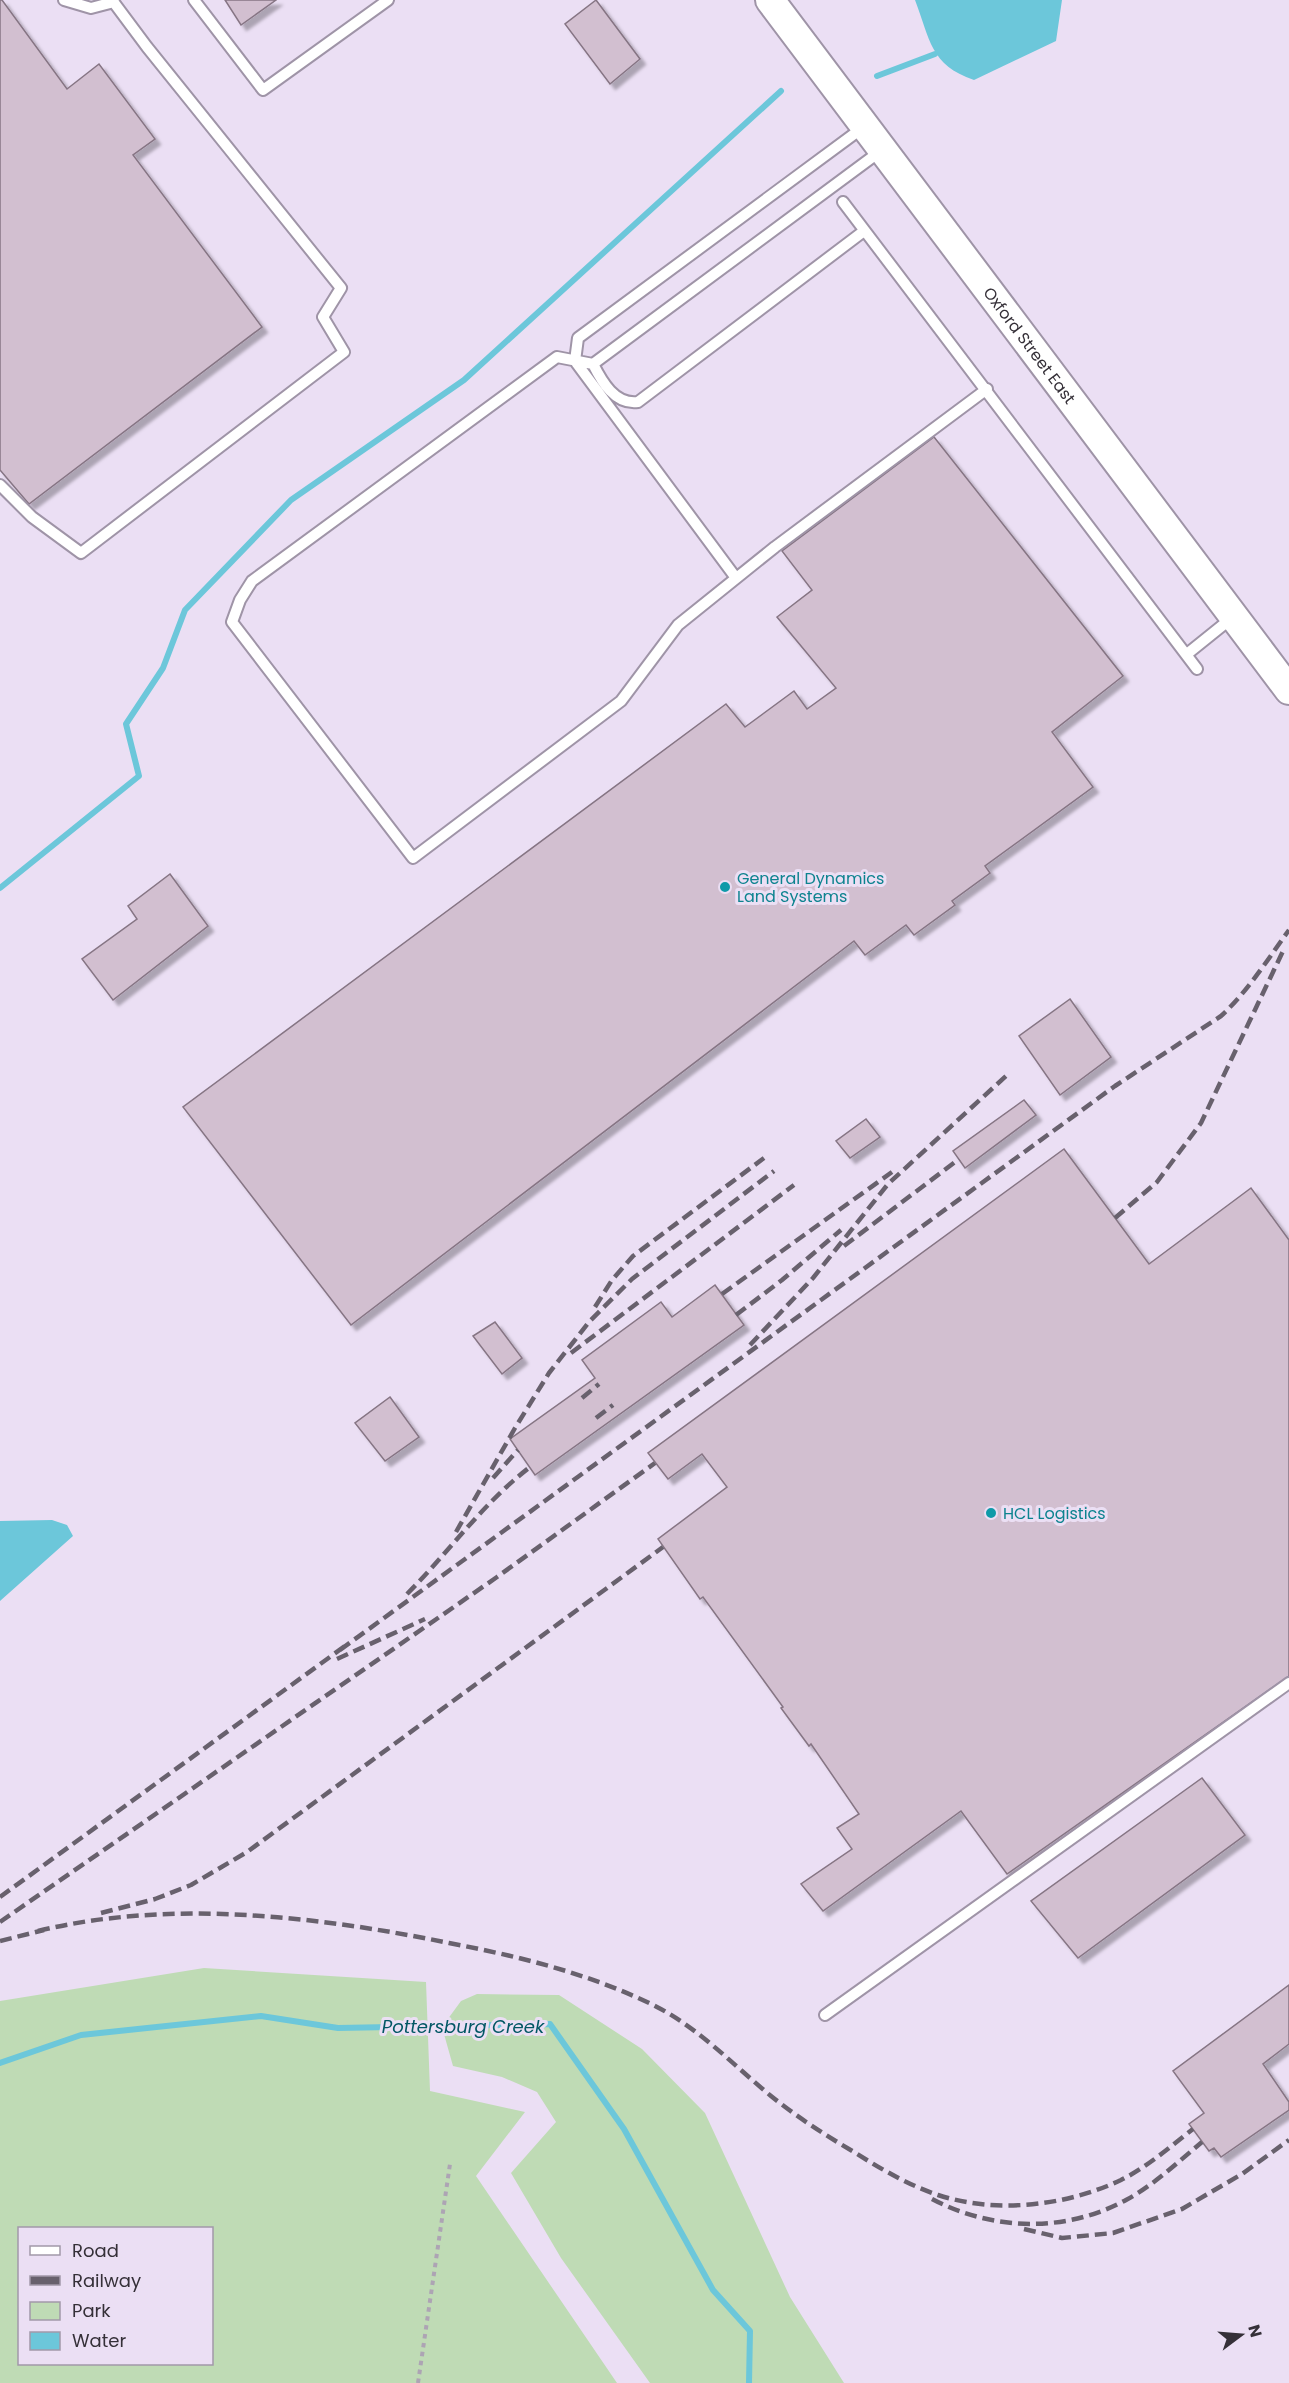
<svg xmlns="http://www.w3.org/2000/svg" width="1289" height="2383" font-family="Poppins,sans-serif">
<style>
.green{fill:#bfdbb5;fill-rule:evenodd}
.water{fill:#6cc7da}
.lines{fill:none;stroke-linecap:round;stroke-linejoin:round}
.stream{stroke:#6cc7da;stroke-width:6}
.building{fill:#d2bfd0;stroke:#867584;stroke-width:1.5;filter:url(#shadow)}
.service-casing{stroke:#9f94a7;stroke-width:14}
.secondary-casing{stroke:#9f94a7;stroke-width:32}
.path{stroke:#ada4b4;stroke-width:4;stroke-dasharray:4.5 4.5;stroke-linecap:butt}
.service{stroke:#fff;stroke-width:10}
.secondary{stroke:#fff;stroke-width:28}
.rail{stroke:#68616d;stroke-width:4.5;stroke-dasharray:12 6;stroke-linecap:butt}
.culture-dot{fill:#0f9aa8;stroke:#ebdff4;stroke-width:2}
.labels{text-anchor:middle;stroke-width:6;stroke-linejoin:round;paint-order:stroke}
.street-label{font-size:16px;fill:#353038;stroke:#ebdff4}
.culture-label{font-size:16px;fill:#0d838f;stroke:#ebdff4;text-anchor:start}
.water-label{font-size:18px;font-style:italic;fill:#025764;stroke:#ebdff4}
</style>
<defs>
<filter id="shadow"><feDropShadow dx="5.5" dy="5.5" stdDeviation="1.5" flood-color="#0004"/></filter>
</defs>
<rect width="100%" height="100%" fill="#ebdff4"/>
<path class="green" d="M204,1968L426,1982L430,2091L525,2112L476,2176L617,2383H0V2001ZM212,2228V2364H20V2228Z
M477,1994L559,1995L642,2049L705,2113L790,2297L844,2383H650L561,2258L511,2173L556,2122L537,2092L502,2077L453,2066L442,2027L461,2001Z"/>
<path class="water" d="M915,0H1062L1056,41L974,80C930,65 930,39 915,0Z
M52,1520L67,1525L73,1536L0,1601V1521Z"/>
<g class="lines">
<path class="stream" d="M877,76L935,54
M0,888L139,776L126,724L163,668L185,610L291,500L464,380L781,91
M0,2063L81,2035L261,2016L338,2028L550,2024L624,2129L713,2290L750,2331L749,2383"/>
</g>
<path class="building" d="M0,0H2L67,89L99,64L155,139L133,155L262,327L29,504L0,470Z
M225,0H276L241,25Z
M596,0L640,59L610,84L565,24Z
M934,437L1123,676L1052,732L1093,787L985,866L990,873L952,901L955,905L914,935L906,925L865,955L854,941L351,1325L183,1107L726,704L745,727L794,691L807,709L836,688L777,617L812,590L782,551Z
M170,874L208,926L113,1000L82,959L137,919L128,906Z
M1070,999L1111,1057L1060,1095L1019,1036Z
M1024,1100L1036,1115L965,1168L953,1151Z
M866,1119L880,1137L850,1158L836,1141Z
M1064,1149L1149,1264L1251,1188L1289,1240V1676L1007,1874L961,1811L823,1911L801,1884L852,1849L837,1828L859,1814L811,1744L809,1746L781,1708L783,1707L703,1597L700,1599L658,1539L727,1487L702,1454L668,1479L648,1453Z
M715,1285L744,1325L535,1475L510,1439L595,1378L582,1360L661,1302L672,1317Z
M495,1322L522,1358L502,1374L473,1336Z
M390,1397L419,1437L385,1461L355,1423Z
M1202,1778L1245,1835L1078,1958L1031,1901Z
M1289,1985V2044L1263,2064L1289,2102V2110L1221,2157L1214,2148L1209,2151L1189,2124L1204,2113L1173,2071Z"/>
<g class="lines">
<g class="service-casing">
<path id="service" d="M64,0L91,8L114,2
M194,0L263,90L388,0
M882,150L593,364L557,357L252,581L240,600L232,622L413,858L621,701L678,625L775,547L987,389
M843,202L1197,669
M593,364C602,382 615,405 638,402L864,231
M0,485L32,517L81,553L344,352L323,317L341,288L147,47L112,0
M736,578L575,361L578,338L865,126
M1187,654L1233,617
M825,2015L1289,1683"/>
</g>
<g class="secondary-casing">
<g id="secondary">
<path id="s1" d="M770,0L1289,690"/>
</g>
</g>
<path class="path" d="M418,2383L450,2164"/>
<use href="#service" class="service"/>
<use href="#secondary" class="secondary"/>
<path class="rail" d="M1115,1218L1157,1182L1201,1123L1284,949
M844,1246L959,1159
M722,1294L892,1172
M595,1307L612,1280L633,1256L764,1158
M736,1315L782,1280L841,1230
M750,1345L813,1278L888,1184L1006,1076
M571,1353L794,1185
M582,1398L599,1384
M596,1418L613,1405
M493,1478L518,1450
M456,1532L515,1428L549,1373L589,1322L632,1279L774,1171
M407,1594C449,1552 483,1503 530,1467
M340,1650L1115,1086L1221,1016C1248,991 1268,959 1289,930
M337,1659L425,1619
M0,1897L345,1646
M101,1913L155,1899L191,1885L247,1852L663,1547
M0,1922L497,1577L655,1463
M38,1931C169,1899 317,1916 449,1943C517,1956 583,1972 647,2002C695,2024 731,2063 771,2096C797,2117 825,2135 854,2152C881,2169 908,2185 938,2195C997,2214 1066,2206 1121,2180C1147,2167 1170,2147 1193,2129
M0,1941L44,1930
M932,2199C993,2231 1065,2233 1126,2200C1154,2185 1178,2162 1202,2142
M1024,2229L1062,2238L1113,2233L1182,2209L1242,2174L1289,2140"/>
</g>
<g class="culture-dot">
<circle cx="725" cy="887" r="6"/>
<circle cx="991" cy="1513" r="6"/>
</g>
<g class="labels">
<g class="street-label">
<text dy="6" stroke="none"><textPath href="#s1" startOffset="432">Oxford Street East</textPath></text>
</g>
<g class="culture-label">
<text x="737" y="884">General Dynamics<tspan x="737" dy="18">Land Systems</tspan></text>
<text x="1003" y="1519">HCL Logistics</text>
</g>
<g class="water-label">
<text x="463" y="2033">Pottersburg Creek</text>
</g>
</g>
<rect x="18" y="2227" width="195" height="138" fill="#ebdff4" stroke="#a299a9" stroke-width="1.5"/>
<rect x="30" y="2246" width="30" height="9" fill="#ffffff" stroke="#a299a9" stroke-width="1.5"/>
<text x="72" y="2257" font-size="18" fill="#353038">Road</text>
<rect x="30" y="2276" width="30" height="9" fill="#68616d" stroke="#a299a9" stroke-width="1.5"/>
<text x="72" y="2287" font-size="18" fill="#353038">Railway</text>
<rect x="30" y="2302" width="30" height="18" fill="#bfdbb5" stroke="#a299a9" stroke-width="1.5"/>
<text x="72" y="2317" font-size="18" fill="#353038">Park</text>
<rect x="30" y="2332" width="30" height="18" fill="#6cc7da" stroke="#a299a9" stroke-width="1.5"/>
<text x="72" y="2347" font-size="18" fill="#353038">Water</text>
<g transform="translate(1241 2335) rotate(74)" stroke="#ebdff4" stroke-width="4.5" paint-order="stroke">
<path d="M0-4.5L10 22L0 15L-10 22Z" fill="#353038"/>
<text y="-9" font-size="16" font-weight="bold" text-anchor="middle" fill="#353038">N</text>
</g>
</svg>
